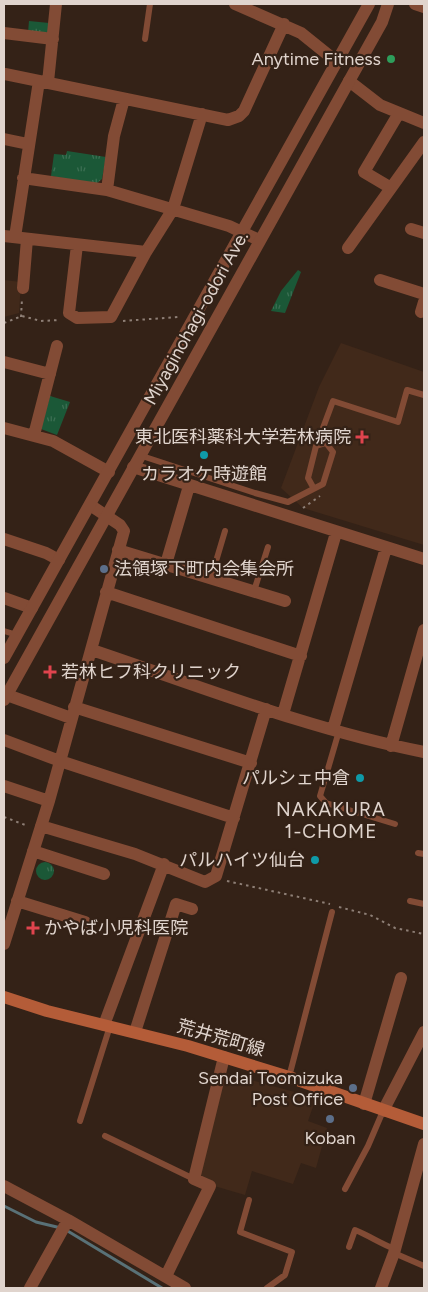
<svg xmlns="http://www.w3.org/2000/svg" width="428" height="1292" font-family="Figtree,'Noto Sans JP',sans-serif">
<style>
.built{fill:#41291a}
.park{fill:url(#park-tufts)}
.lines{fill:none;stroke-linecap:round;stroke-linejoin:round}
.stream{stroke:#597177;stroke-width:3}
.path{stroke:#8e7f76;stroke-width:2;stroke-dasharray:2.5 4;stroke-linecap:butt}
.service{stroke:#824b35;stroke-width:6}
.minor{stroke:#824b35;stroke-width:12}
.tertiary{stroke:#824b35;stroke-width:12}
.secondary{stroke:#b45c38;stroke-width:12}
.leisure-dot{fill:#2e9e5b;stroke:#342217;stroke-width:2}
.health-dot{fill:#e0444e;stroke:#342217;stroke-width:2}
.culture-dot{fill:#0f9aa8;stroke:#342217;stroke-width:2}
.service-dot{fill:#5c6f8a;stroke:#342217;stroke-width:2}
.labels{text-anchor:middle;stroke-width:4.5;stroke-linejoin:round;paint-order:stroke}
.poi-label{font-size:18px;fill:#e0d4cd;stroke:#342217;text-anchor:end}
.street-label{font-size:18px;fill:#e0d4cd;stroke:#342217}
.neighbourhood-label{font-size:19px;letter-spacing:1px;fill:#e0d4cd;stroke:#342217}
</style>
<defs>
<pattern id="park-tufts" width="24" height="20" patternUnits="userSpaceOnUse" patternTransform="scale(1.25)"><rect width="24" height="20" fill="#1b5837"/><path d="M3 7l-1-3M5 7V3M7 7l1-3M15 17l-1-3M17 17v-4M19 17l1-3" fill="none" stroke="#3c6f53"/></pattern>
</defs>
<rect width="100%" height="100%" fill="#342217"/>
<path class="built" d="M4,280L21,282L19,313L4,317Z
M341,343L424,372V545L303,508L281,488L319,387Z
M226,1073L316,1098L308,1121L327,1128L316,1168L301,1163L293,1184L252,1171L245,1195L211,1185L198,1178Z"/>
<path class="park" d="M29,21L49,23V32L28,33Z
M67,151L106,157L102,179L96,184L51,176L54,154L66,155Z
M298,270L301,272L285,313L271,311L281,291Z
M50,396L70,402L57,435L41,429Z
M36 871a9 9 0 1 1 18 0a9 9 0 1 1-18 0Z"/>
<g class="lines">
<path class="stream" d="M4,1206L36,1222L61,1228
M66,1230L162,1288"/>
<path class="path" d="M21,317L22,299
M123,321L178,317
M4,323L22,316L41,321L60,320
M303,508L320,496
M4,817L28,826
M227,881L330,904
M339,907L370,915L395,928L424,934"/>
<path class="service" d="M145,39L150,4
M326,443L320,436L333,401L398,422L407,390L424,395
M139,455L255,493L288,502L323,484L333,452L326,443L316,446L308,478L313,487
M211,578L225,531
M254,591L268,547
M4,631L17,635
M339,731L320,796L326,803L395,824
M418,853L424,854
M410,901L424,904
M289,1077L332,912
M80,1121L110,1026
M105,1136L194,1179
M345,1189L368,1146L383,1111
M249,1200L240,1232L292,1252L285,1275L267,1288
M349,1247L355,1230C370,1236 381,1244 395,1249
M394,1253L424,1266"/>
<path class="minor" d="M235,4L301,33L337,62
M4,33L53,39
M5,74L39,81
M349,81L380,105L424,123
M48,82L56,4
M4,139L28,144
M23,178L107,190L229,226L259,240
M391,188L364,172L399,113
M107,190L114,136L124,99
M411,229L424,233
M4,236L146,252L173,209L202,114
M15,237L39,81L228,120L239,116L244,111L284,24
M77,245L69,313L77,318L111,317L146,252
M348,248L424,142
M380,280L424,294
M23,288L27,239
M421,312L424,302
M4,362L50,374
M4,428L53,441L109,472
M34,435L57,346
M133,467L424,559
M4,539L46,553L59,560
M118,550L285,601
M166,564L189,486
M106,592L301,656
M4,598L32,608
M92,650C202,687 311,730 424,752
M7,695L71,718
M74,707L251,763
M283,714L336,533
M333,729L386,548
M4,740L60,761L234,818
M391,746L424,630
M4,786L49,801
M41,826L135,854L205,882L216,876L266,709
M33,851L104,874
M17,901L85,922
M4,944L49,801L124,531L120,525L90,505
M104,1025L164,864
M135,1032L176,904L192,909
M364,1104L401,978
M383,1111L424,1032
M4,1186L68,1220L185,1288
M166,1276L210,1186L194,1179L224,1057
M30,1288L68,1220
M381,1288L394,1253L424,1144"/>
<path class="tertiary" d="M415,4L424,7
M4,658L369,4
M4,700L382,22L388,4"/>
<path class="secondary" d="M4,997L47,1011L188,1046L289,1077L424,1124"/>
</g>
<circle class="leisure-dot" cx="391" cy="59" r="5"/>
<g class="health-dot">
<path d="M359.5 429.5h5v5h5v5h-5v5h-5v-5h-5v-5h5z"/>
<path d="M47.5 664.5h5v5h5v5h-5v5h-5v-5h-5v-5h5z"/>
<path d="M30.5 920.5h5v5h5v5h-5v5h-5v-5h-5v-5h5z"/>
</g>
<g class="culture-dot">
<circle cx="204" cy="455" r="5"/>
<circle cx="360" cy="778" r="5"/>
<circle cx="315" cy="860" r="5"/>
</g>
<g class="service-dot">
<circle cx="104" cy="569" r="5"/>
<circle cx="353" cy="1088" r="5"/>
<circle cx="330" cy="1119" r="5"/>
</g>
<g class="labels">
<g class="poi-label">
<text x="381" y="65">Anytime Fitness</text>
<text x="351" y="443">東北医科薬科大学若林病院</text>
<text x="204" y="480" text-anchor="middle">カラオケ時遊館</text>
<text x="114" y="575" text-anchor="start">法領塚下町内会集会所</text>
<text x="61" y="678" text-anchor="start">若林ヒフ科クリニック</text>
<text x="350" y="784">パルシェ中倉</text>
<text x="305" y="866">パルハイツ仙台</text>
<text x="44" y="934" text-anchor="start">かやば小児科医院</text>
<text x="343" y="1084">Sendai Toomizuka<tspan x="343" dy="21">Post Office</tspan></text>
<text x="330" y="1144" text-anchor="middle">Koban</text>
</g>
<g class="street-label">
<text transform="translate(196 318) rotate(-61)" y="6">Miyaginohagi-odori Ave.</text>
<text transform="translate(221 1038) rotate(16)" y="6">荒井荒町線</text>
</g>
<g class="neighbourhood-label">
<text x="331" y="816">NAKAKURA<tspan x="331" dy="22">1-CHOME</tspan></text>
</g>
</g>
<rect width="428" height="1292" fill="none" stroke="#e0d4cd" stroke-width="10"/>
</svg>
